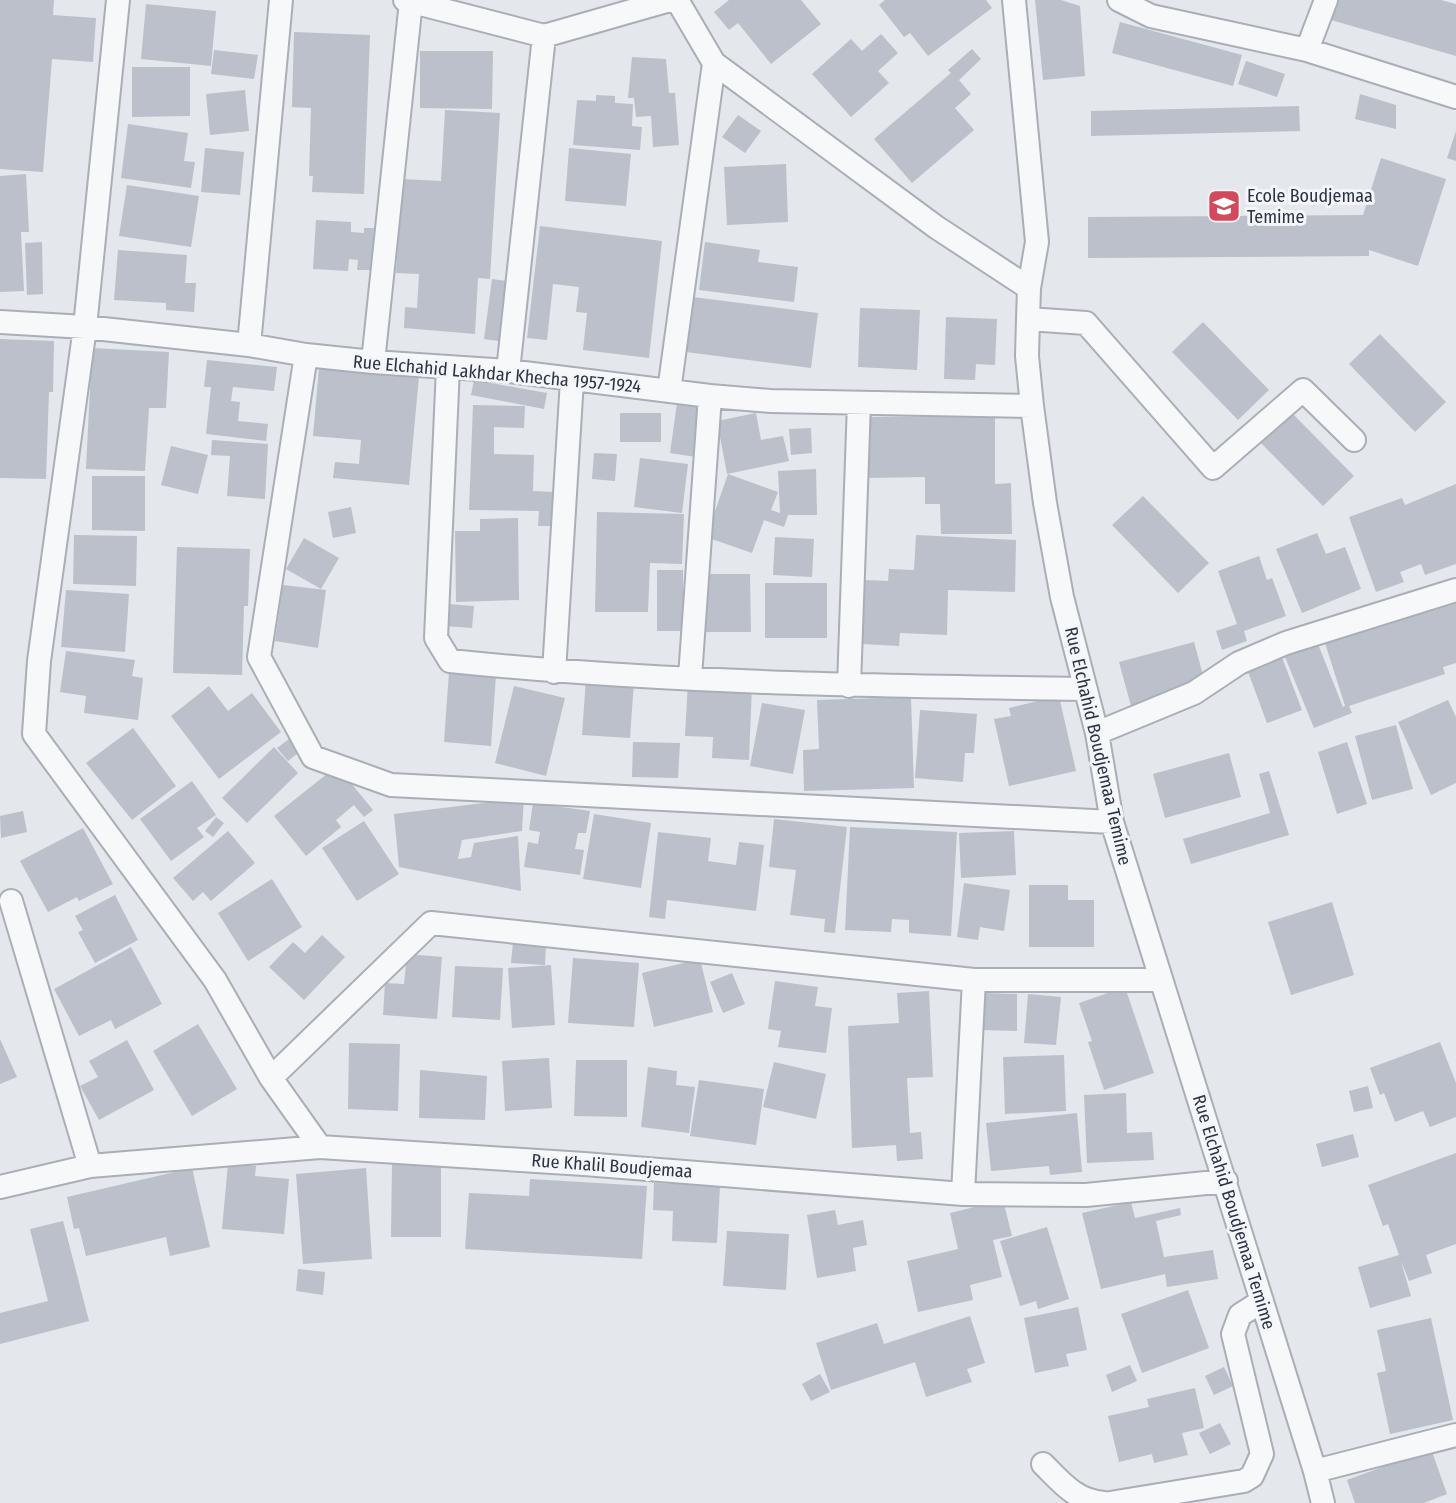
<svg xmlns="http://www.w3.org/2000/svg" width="1456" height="1503" font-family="'Fira Sans Condensed',sans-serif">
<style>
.building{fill:#bbc0ca}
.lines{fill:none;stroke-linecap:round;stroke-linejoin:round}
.minor-casing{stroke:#a9aeb7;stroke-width:26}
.minor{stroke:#f7f8fa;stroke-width:22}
.labels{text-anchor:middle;stroke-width:6;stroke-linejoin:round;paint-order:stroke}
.poi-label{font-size:18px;fill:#2b3445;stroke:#f4f6f9;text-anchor:start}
.street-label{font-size:18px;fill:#2b3445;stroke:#f4f6f9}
</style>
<rect width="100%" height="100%" fill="#e4e7ec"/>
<path class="building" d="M0,0H54L53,15L96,18L93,62L52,59L43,172L0,169Z
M729,0H801L821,24L771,64L738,23L729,30L714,12Z
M885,0H986L992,8L928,56L910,33L904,37L879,5Z
M1035,0H1061L1080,6L1085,76L1043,80Z
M1337,0H1441L1456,4V56L1331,20Z
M146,4L216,11L211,66L141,59Z
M1120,22L1242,55L1233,86L1112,53Z
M294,32L370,35L364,194L312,192L313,176H309L311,108L292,107Z
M881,34L898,53L878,71L889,83L851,117L812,74L851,39L862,51Z
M972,49L981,59L959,80L971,94L955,108L974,130L912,183L874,139L951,73L948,70Z
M214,50L258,55L254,79L211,74Z
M420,51H493L492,109L420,108Z
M632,57L666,59L669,93H675L679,145L653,147L651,116L636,117L634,98H628Z
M1246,61L1285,74L1277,97L1238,84Z
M132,67H190V116L132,117Z
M245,90L249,131L210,135L206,94Z
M1360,94L1396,105V129L1355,119Z
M596,95L615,96V103L633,104L632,126L642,127L640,150L573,145L577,100L596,101Z
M1299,106L1300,131L1091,136V111Z
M445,110L500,113L490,279L478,278L475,334L404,328L405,307L417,308L419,274L396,273L402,179L441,181Z
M738,115L761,131L745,153L722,137Z
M128,124L188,133L184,161L195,162L191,188L121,178Z
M1456,131V161L1447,158Z
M205,148L244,152L240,195L201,192Z
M569,148L631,154L626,206L565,201Z
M1381,158L1446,179L1418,266L1369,250V256L1088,258V217L1363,215Z
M786,164L788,222L727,225L724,167Z
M26,174L29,232H21L24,291L0,292V176Z
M127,185L199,196L191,247L119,236Z
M316,220L351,222V232L364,233V228H374L371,270H357L358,260L349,259L348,271L313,269Z
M540,226L662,241L649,358L583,350L587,313L576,312L579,287L553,284L547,340L527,338Z
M42,242L43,294L27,295L25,243Z
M705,242L760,250L758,262L798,267L794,302L699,290Z
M118,250L187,255L185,283H196L194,312L166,310V303L114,300Z
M492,279L514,282L505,342L484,339Z
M693,297L818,313L811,368L686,352Z
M860,308L920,310L917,370L858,367Z
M946,317L997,319L995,365L976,364L975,380L944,379Z
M1203,322L1269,390L1238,420L1172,352Z
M1380,334L1446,402L1415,432L1349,364Z
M0,339L54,341L53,392H49L46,479L0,478Z
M92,348L169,352L166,408H149L145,471L86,469Z
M207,360L277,367L274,391L233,387L231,401L240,402L238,421L268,424L266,441L206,434L211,387H204Z
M319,367L419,376L409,485L333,478L335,462L359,464L361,440L313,436Z
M474,380L547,393L544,409L471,395Z
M677,403L704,406L696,457L670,453Z
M473,405L525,406L524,428L494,427V454L534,455L533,491L552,492V526H538L539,511L469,510Z
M1288,409L1354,476L1323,506L1257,439Z
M620,413H661V442H620Z
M756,413L761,440L783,436L789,461L727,474L717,421Z
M995,416V484L1011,483L1012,534H941L940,504H925V477L868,478L867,417Z
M811,428L812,453L791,455L789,429Z
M212,440L268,444L265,499L227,496L230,456L211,455Z
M171,446L208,455L198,494L161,485Z
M594,453L617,454L615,481L592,479Z
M640,458L688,464L682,513L634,507Z
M816,469L817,515H788L784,527L764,520L752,553L706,537L728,474L778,492L771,510L780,513L778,471Z
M92,476H145V531L92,530Z
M1456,484V564L1425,575L1421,564L1400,572L1404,582L1376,592L1349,517L1402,498L1405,505Z
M1143,496L1209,563L1178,593L1112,525Z
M351,507L356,533L333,538L328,512Z
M597,512L684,514L682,564L650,563L648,612H595Z
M518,518L519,600L456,602L455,531H480V519Z
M1317,533L1326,554L1345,547L1361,589L1302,613L1276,549Z
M74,535L137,536L136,586L73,584Z
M916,535L1016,540L1015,592L948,590L947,635L900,633L899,646L862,644L865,580L888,581L889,569L914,570Z
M775,537L814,539L812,577L773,575Z
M304,538L339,558L321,589L286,569Z
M177,547L250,549L248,606H244L242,675L173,673Z
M1259,556L1267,580L1272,578L1286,616L1244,631L1247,641L1222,650L1216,631L1237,624L1218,571Z
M657,570H683V631H657Z
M702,574H750L751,632H703Z
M765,583H827V638H765Z
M283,585L326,590L318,648L275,641Z
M66,590L129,594L125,652L61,647Z
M1456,597V663L1443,667L1445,674L1349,706L1352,713L1314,728L1285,657L1318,644L1343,707L1345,706L1325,643Z
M447,604L474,606L472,628L445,626Z
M1194,642L1206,686L1131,706L1119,662Z
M66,651L135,660L132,676L143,678L138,720L84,713L86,696L60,692Z
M1280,652L1302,710L1267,723L1245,664Z
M449,672L496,675L491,746L444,742Z
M586,678L634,681L630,738L582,735Z
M688,682L752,685L749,760L712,758L713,737L685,736Z
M209,686L228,711L252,693L281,732L219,779L171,716Z
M514,686L565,698L546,776L495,763Z
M1059,696L1076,771L1009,786L994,719L1011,716L1009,708Z
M911,697L914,788L804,791L803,750L819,749L817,700Z
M1448,700L1456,717V783L1431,795L1398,722Z
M762,703L805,710L793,774L750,766Z
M920,710L977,714L974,753H965L963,782L915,778Z
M1396,725L1413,789L1372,800L1355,736Z
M133,728L176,786L132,820L86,763Z
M293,736L303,749L288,761L277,748Z
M633,742L680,743L678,778L632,777Z
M1347,742L1367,804L1337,814L1318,752Z
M274,747L298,773L247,823L222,798Z
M1229,753L1241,797L1165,818L1153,774Z
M337,766L373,810L364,817L354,805L336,820L341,827L306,856L274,816Z
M1269,771L1289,835L1191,864L1183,839L1270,813L1259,774Z
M192,781L216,815L197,828L204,837L171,861L140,819Z
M524,798L522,831L462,840L458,859L471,857L474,843L518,836L521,891L399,867L394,814Z
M533,803L590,811L586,833H578L575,849L584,850L580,875L524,867L528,842L538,844L540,832L529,830Z
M23,811L27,832L1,838L0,816Z
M594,814L651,823L641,888L583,879Z
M216,817L224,823L213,837L205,831Z
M774,819L847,827L835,933L824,932L825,919L790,915L796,870L769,867Z
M364,821L399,874L357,901L322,848Z
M850,827L957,832L951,936L909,933V920L892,919L891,932L845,930Z
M83,828L113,884L79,901L77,897L48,912L20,861Z
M228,831L255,863L211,901L203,892L193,901L173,878Z
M1014,831L1016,875L961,878L959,833Z
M658,832L711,838L708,861L736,865L739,842L764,845L756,911L667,900L665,919L649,917Z
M272,879L302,927L248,961L218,913Z
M964,883L1010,890L1004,931L980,927L978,940L957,937Z
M1029,885H1068V900H1094V947H1029Z
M115,895L138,940L95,963L78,932L83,930L75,916Z
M1332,902L1354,975L1291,995L1268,922Z
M322,935L345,957L304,1000L269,967L293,942L305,953Z
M513,942L546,944L545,965L511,963Z
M131,947L162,1004L115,1029L111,1020L79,1036L54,989Z
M407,954L442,957L437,1019L383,1015L385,983L404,984Z
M573,958L639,963L634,1027L568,1023Z
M700,959L713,1012L654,1027L642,973Z
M551,965L555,1025L512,1028L508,968Z
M455,966L503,968L500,1020L452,1017Z
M732,973L745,1004L723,1013L710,982Z
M775,981L818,987L815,1006L832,1008L826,1053L778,1047L781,1031L768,1029Z
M1125,987L1154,1073L1104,1090L1088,1042L1092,1041L1079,1003Z
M929,991L933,1077L907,1078L910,1133L921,1132L923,1159L897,1161L896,1145L852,1148L848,1026L899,1023L897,993Z
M982,993L1017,994V1031L981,1030Z
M1028,994L1061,997L1056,1045L1024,1043Z
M198,1024L237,1089L192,1116L153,1051Z
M0,1039L17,1077L0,1084Z
M127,1040L154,1090L99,1120L80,1086L98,1077L89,1061Z
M1440,1042L1456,1083V1117L1430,1127L1423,1111L1395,1122L1384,1093L1380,1095L1370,1068Z
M349,1043L400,1044L398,1111L348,1109Z
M1064,1055L1066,1111L1005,1114L1003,1057Z
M549,1058L552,1108L505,1111L502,1061Z
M576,1060H627V1117L574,1116Z
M774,1062L826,1074L816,1119L763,1107Z
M648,1067L677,1071L676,1085L695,1087L689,1133L641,1127Z
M420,1070L487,1076L485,1120L419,1118Z
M699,1080L764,1089L756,1145L690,1136Z
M1368,1086L1373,1108L1354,1112L1349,1091Z
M1126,1093L1127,1133L1152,1132L1154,1160L1087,1163L1084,1095Z
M1077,1113L1082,1172L1050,1175L1049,1166L991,1171L986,1123Z
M1353,1134L1359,1157L1322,1167L1316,1144Z
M1456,1153V1244L1426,1255L1432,1273L1409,1281L1401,1261L1411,1296L1370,1308L1358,1267L1399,1255L1388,1224L1383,1226L1368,1185Z
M228,1164L256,1166L255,1176L289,1179L284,1234L222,1229Z
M392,1164H441V1237H391Z
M192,1168L210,1247L170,1256L166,1237L86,1256L79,1228L74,1229L67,1197Z
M366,1168L372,1259L303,1264L296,1174Z
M530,1179L647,1186L642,1259L465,1249L469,1193L529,1196Z
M654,1183L720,1186L717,1243L672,1241L673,1211L653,1210Z
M1003,1200L1012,1236L993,1240L1002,1277L970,1285L973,1300L918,1312L907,1261L958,1249L950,1213Z
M1131,1202L1135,1218L1180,1208L1181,1215L1156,1221L1164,1257L1213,1250L1218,1279L1167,1287L1165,1274L1101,1289L1082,1213Z
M835,1210L838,1225L863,1220L867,1245L853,1248L856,1271L817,1278L807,1215Z
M63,1221L89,1321L0,1344V1313L48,1301L30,1229Z
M1047,1227L1069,1299L1038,1309L1036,1301L1020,1306L1000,1241Z
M727,1231L789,1234L786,1290L723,1286Z
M298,1269L325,1272L323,1295L296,1291Z
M1188,1290L1209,1348L1142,1373L1121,1314Z
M1078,1307L1087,1350L1066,1354L1069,1366L1035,1373L1024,1318Z
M970,1316L985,1363L967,1369L972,1382L926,1397L915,1362L831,1390L816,1343L877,1323L884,1344Z
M1431,1318L1453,1420L1390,1434L1377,1373L1386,1371L1377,1330Z
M1130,1365L1137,1381L1112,1392L1106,1375Z
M1224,1367L1233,1386L1214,1395L1205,1376Z
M820,1374L830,1392L811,1401L802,1384Z
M1195,1388L1204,1428L1182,1433L1188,1455L1154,1463L1152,1454L1119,1462L1108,1416L1149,1407L1147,1399Z
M1220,1423L1231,1444L1210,1454L1199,1433Z
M1431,1449L1447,1494L1424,1503H1355L1347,1480Z"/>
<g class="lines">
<g class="minor-casing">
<path id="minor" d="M118,0L85,327L39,661L34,734L215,980L271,1078L320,1147
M405,0L544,36L670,0
M677,0L714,63L936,227L1029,288
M1014,0L1037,242L1029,288L1028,319L1027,356L1032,406L1045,503L1062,597L1097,733L1112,822L1315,1471L1323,1503
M1119,0L1151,16L1307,50L1456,97
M1307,50L1326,0
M1028,319L1086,323L1213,468L1303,390L1354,440
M0,322L85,327L249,345L306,355L373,362L508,371L710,396L771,401L1032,406
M249,345L281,0
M306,355L259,657L313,757L391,785L1112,822
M373,362L411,1
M448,367L436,638L450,661C661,683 873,686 1085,689
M508,371L544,36
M669,391L714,63
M554,672L572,380
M690,677L710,396
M849,686L859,403
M1097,733L1194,693L1239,663L1286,643L1456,590
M11,901L90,1166
M271,1078L431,923L974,980H1161
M0,1187L90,1166L320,1147L584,1164L963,1194L1086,1195L1226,1181
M963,1194L974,980
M1043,1464C1062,1483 1076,1501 1104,1503
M1315,1471L1456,1435
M1110,1503L1244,1481L1252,1476L1262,1454L1233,1334L1240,1315L1262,1301"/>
</g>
<use href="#minor" class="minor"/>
</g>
<defs>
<g id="school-square" transform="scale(1.725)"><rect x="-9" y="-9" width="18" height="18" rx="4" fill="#d1495b" stroke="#f4f6f9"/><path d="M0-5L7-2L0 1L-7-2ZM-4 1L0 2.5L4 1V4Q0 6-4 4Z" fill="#fff"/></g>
</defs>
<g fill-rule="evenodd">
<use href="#school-square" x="1224" y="206"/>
</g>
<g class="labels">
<g class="poi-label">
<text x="1247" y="202">Ecole Boudjemaa<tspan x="1247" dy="21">Temime</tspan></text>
</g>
<g class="street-label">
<text transform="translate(497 374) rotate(5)" y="6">Rue Elchahid Lakhdar Khecha 1957-1924</text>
<text transform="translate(1098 746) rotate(77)" y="6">Rue Elchahid Boudjemaa Temime</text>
<text transform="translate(612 1166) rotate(4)" y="6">Rue Khalil Boudjemaa</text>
<text transform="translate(1234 1212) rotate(73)" y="6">Rue Elchahid Boudjemaa Temime</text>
</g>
</g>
</svg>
